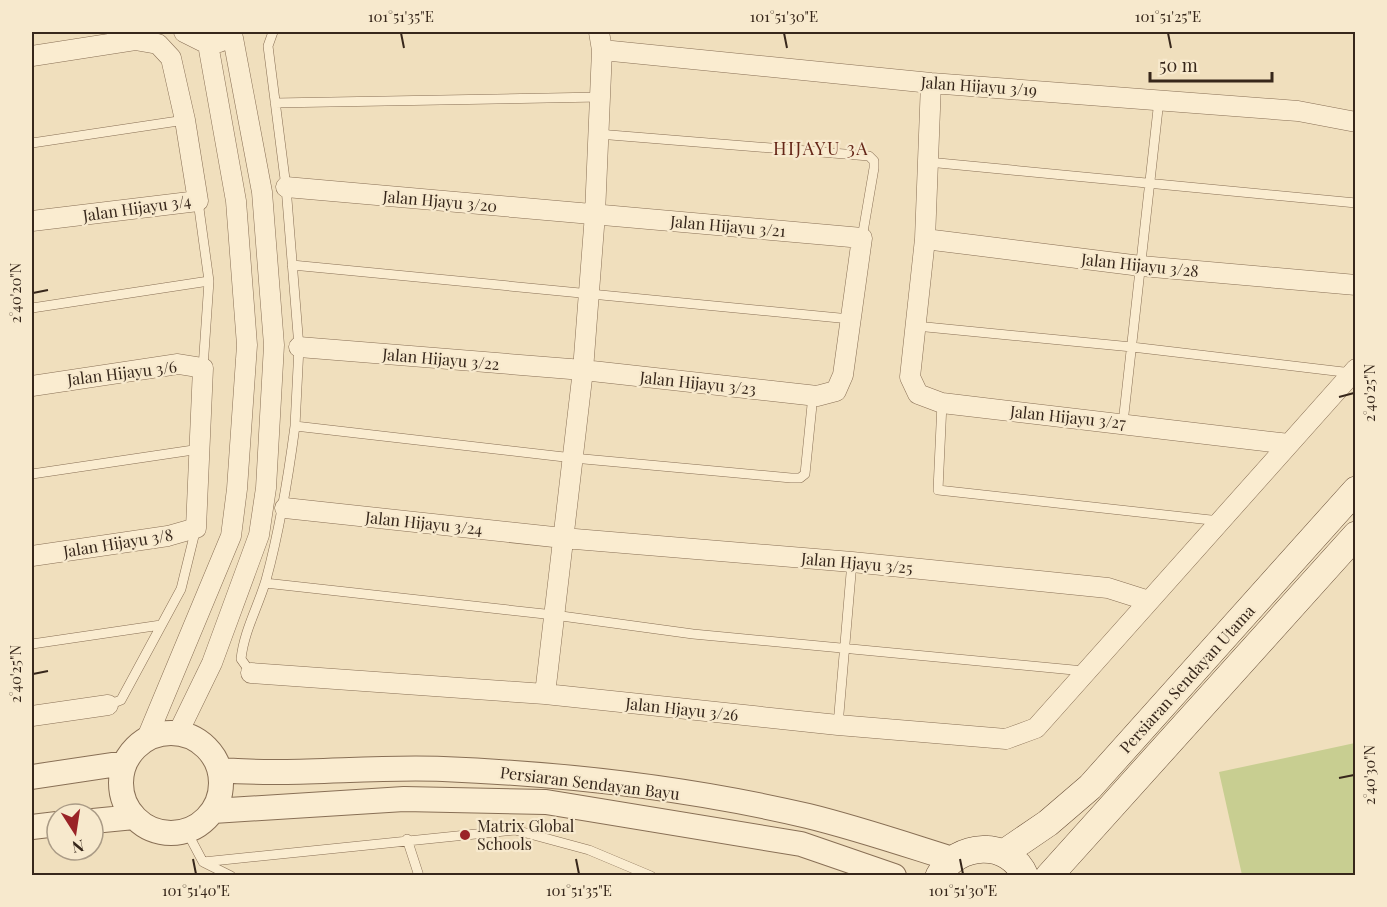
<svg xmlns="http://www.w3.org/2000/svg" width="1387" height="907" font-family="'Playfair Display',serif">
<style>
.green{fill:#c8ce91}
.lines{fill:none;stroke-linecap:round;stroke-linejoin:round}
.service-casing{stroke:#886f55;stroke-width:10}
.minor-casing{stroke:#886f55;stroke-width:21}
.tertiary-casing{stroke:#886f55;stroke-width:26}
.secondary-casing{stroke:#6a5039;stroke-width:28}
.service{stroke:#faecd0;stroke-width:9}
.minor{stroke:#faecd0;stroke-width:20}
.tertiary{stroke:#faecd0;stroke-width:24}
.secondary{stroke:#faecd0;stroke-width:27}
.ticks{fill:none;stroke:#37271b;stroke-width:2}
.poi-dot{fill:#9a2327;stroke:#f7e9cd;stroke-width:2}
.labels{text-anchor:middle;stroke-width:4.5;stroke-linejoin:round;paint-order:stroke}
.street-label{font-size:16px;fill:#37271b;stroke:#f7e9cd}
.poi-label{font-size:16px;fill:#37271b;stroke:#f7e9cd;text-anchor:start}
.neighbourhood-label{font-size:18px;letter-spacing:1.5px;fill:#652618;stroke:#f7e9cd}
.neatline{fill:none;stroke:#37271b;stroke-width:2}
.ticks-label{font-size:15px;text-anchor:middle;fill:#37271b}
</style>
<rect width="100%" height="100%" fill="#f0dfbd"/>
<path class="green" d="M1355,743V875H1242L1219,772Z"/>
<g class="lines">
<g class="service-casing">
<path id="service" d="M273,32L268,46L286,187L299,347L295,426
M275,103L600,97
M598,134L869,156L874,161V168L862,238
M32,143L185,120
M928,162L1356,203
M198,201L209,281L203,368
M292,265L850,319
M32,308L209,281
M916,326L1132,347L1352,373
M942,403L938,490L1220,521
M1123,423L1159,100
M32,474L200,449
M265,583L554,615L693,634L1084,671
M32,644L161,625
M251,673L241,659C244,631 258,607 266,580C280,529 288,479 295,426L573,458L791,478H800L805,474L813,395
M108,705L121,700L181,589L196,528
M838,725L852,562
M186,830L203,862L515,830L589,850L651,876
M407,839L419,876
M203,862L231,876"/>
</g>
<g class="minor-casing">
<path id="minor" d="M184,32L208,44L220,42
M602,50L931,83L1298,111L1356,122
M32,56L135,40L158,44L171,58L185,120L198,201L32,221
M931,83L925,239L910,377L918,394L942,403L1289,444
M286,187L862,238L843,375L836,391L817,396L583,370L299,347
M925,239L1141,266L1356,285
M32,386L178,364L203,368L196,528L168,536L32,556
M285,508L563,538L852,562L1108,588L1149,601
M251,673L545,694L838,725L1006,739L1036,728L1356,369
M545,694L583,370L595,214L602,50L599,32
M32,716L108,705
M178,733L212,663L259,535L266,488L274,345L262,192L233,38
M146,740L231,536L237,489L247,345L236,201L208,44"/>
</g>
<g class="tertiary-casing">
<path id="tertiary" d="M121 783a50 50 0 1 1 100 0a50 50 0 1 1-100 0Z
M220,770C295,776 368,766 443,769C565,774 689,788 808,816C857,828 904,844 952,859
M32,777L125,763
M213,811L404,799L546,802L801,844L894,876
M93,821L134,817
M32,827L57,824"/>
</g>
<g class="secondary-casing">
<path id="secondary" d="M1004,853L1048,823L1090,787L1356,490
M939,876C957,842 1009,839 1025,876
M1049,876L1356,535"/>
</g>
<use href="#service" class="service"/>
<use href="#minor" class="minor"/>
<use href="#tertiary" class="tertiary"/>
<use href="#secondary" class="secondary"/>
</g>
<path class="ticks" d="M401,33L404,48M784,33L787,48M1168,33L1171,48M33,293L48,290M1339,397L1354,393M33,674L48,671M1339,778L1354,775M193,859L196,874M576,859L579,874M960,859L963,874"/>
<circle class="poi-dot" cx="465" cy="835" r="6"/>
<g class="labels">
<g class="street-label">
<text transform="translate(979 86) rotate(4)" y="6">Jalan Hijayu 3/19</text>
<text transform="translate(440 201) rotate(5)" y="6">Jalan Hjayu 3/20</text>
<text transform="translate(137 208) rotate(-8)" y="6">Jalan Hijayu 3/4</text>
<text transform="translate(728 226) rotate(5)" y="6">Jalan Hijayu 3/21</text>
<text transform="translate(1140 265) rotate(6)" y="6">Jalan Hijayu 3/28</text>
<text transform="translate(441 359) rotate(5)" y="6">Jalan Hijayu 3/22</text>
<text transform="translate(122 373) rotate(-7)" y="6">Jalan Hijayu 3/6</text>
<text transform="translate(698 383) rotate(6)" y="6">Jalan Hijayu 3/23</text>
<text transform="translate(1068 417) rotate(6)" y="6">Jalan Hijayu 3/27</text>
<text transform="translate(424 523) rotate(6)" y="6">Jalan Hijayu 3/24</text>
<text transform="translate(118 543) rotate(-9)" y="6">Jalan Hijayu 3/8</text>
<text transform="translate(857 563) rotate(5)" y="6">Jalan Hjayu 3/25</text>
<text transform="translate(1187 679) rotate(-48)" y="6">Persiaran Sendayan Utama</text>
<text transform="translate(682 709) rotate(6)" y="6">Jalan Hjayu 3/26</text>
<text transform="translate(590 783) rotate(7)" y="6">Persiaran Sendayan Bayu</text>
</g>
<g class="poi-label">
<text x="477" y="832">Matrix Global<tspan x="477" dy="18">Schools</tspan></text>
</g>
<g class="neighbourhood-label">
<text x="821" y="155">HIJAYU 3A</text>
</g>
</g>
<rect width="1387" height="907" fill="none" stroke="#f7e9cd" stroke-width="66"/>
<g transform="translate(75 832) rotate(168)"><circle r="28" fill="#f7e9cd" stroke="#aa9b86" stroke-width="1.5"/>
<path d="M0-4.5L10 22L0 15L-10 22Z" fill="#9a2327"/>
<text y="-9" font-size="16" font-weight="bold" text-anchor="middle" fill="#37271b">N</text>
</g>
<path d="M1150 72v9h122v-9" fill="none" stroke="#37271b" stroke-width="3"/>
<text x="1159" y="72" font-size="18" fill="#37271b" stroke="#f7e9cd" stroke-width="4.5" paint-order="stroke">50 m</text>
<rect x="33" y="33" width="1321" height="841" class="neatline"/>
<g class="ticks-label">
<text x="401" y="22">101°51'35"E</text>
<text x="784" y="22">101°51'30"E</text>
<text x="1168" y="22">101°51'25"E</text>
<text transform="translate(16 293) rotate(-90)" y="5">2°40'20"N</text>
<text transform="translate(1370 393) rotate(-90)" y="5">2°40'25"N</text>
<text transform="translate(16 674) rotate(-90)" y="5">2°40'25"N</text>
<text transform="translate(1370 775) rotate(-90)" y="5">2°40'30"N</text>
<text x="196" y="896">101°51'40"E</text>
<text x="579" y="896">101°51'35"E</text>
<text x="963" y="896">101°51'30"E</text>
</g>
</svg>
